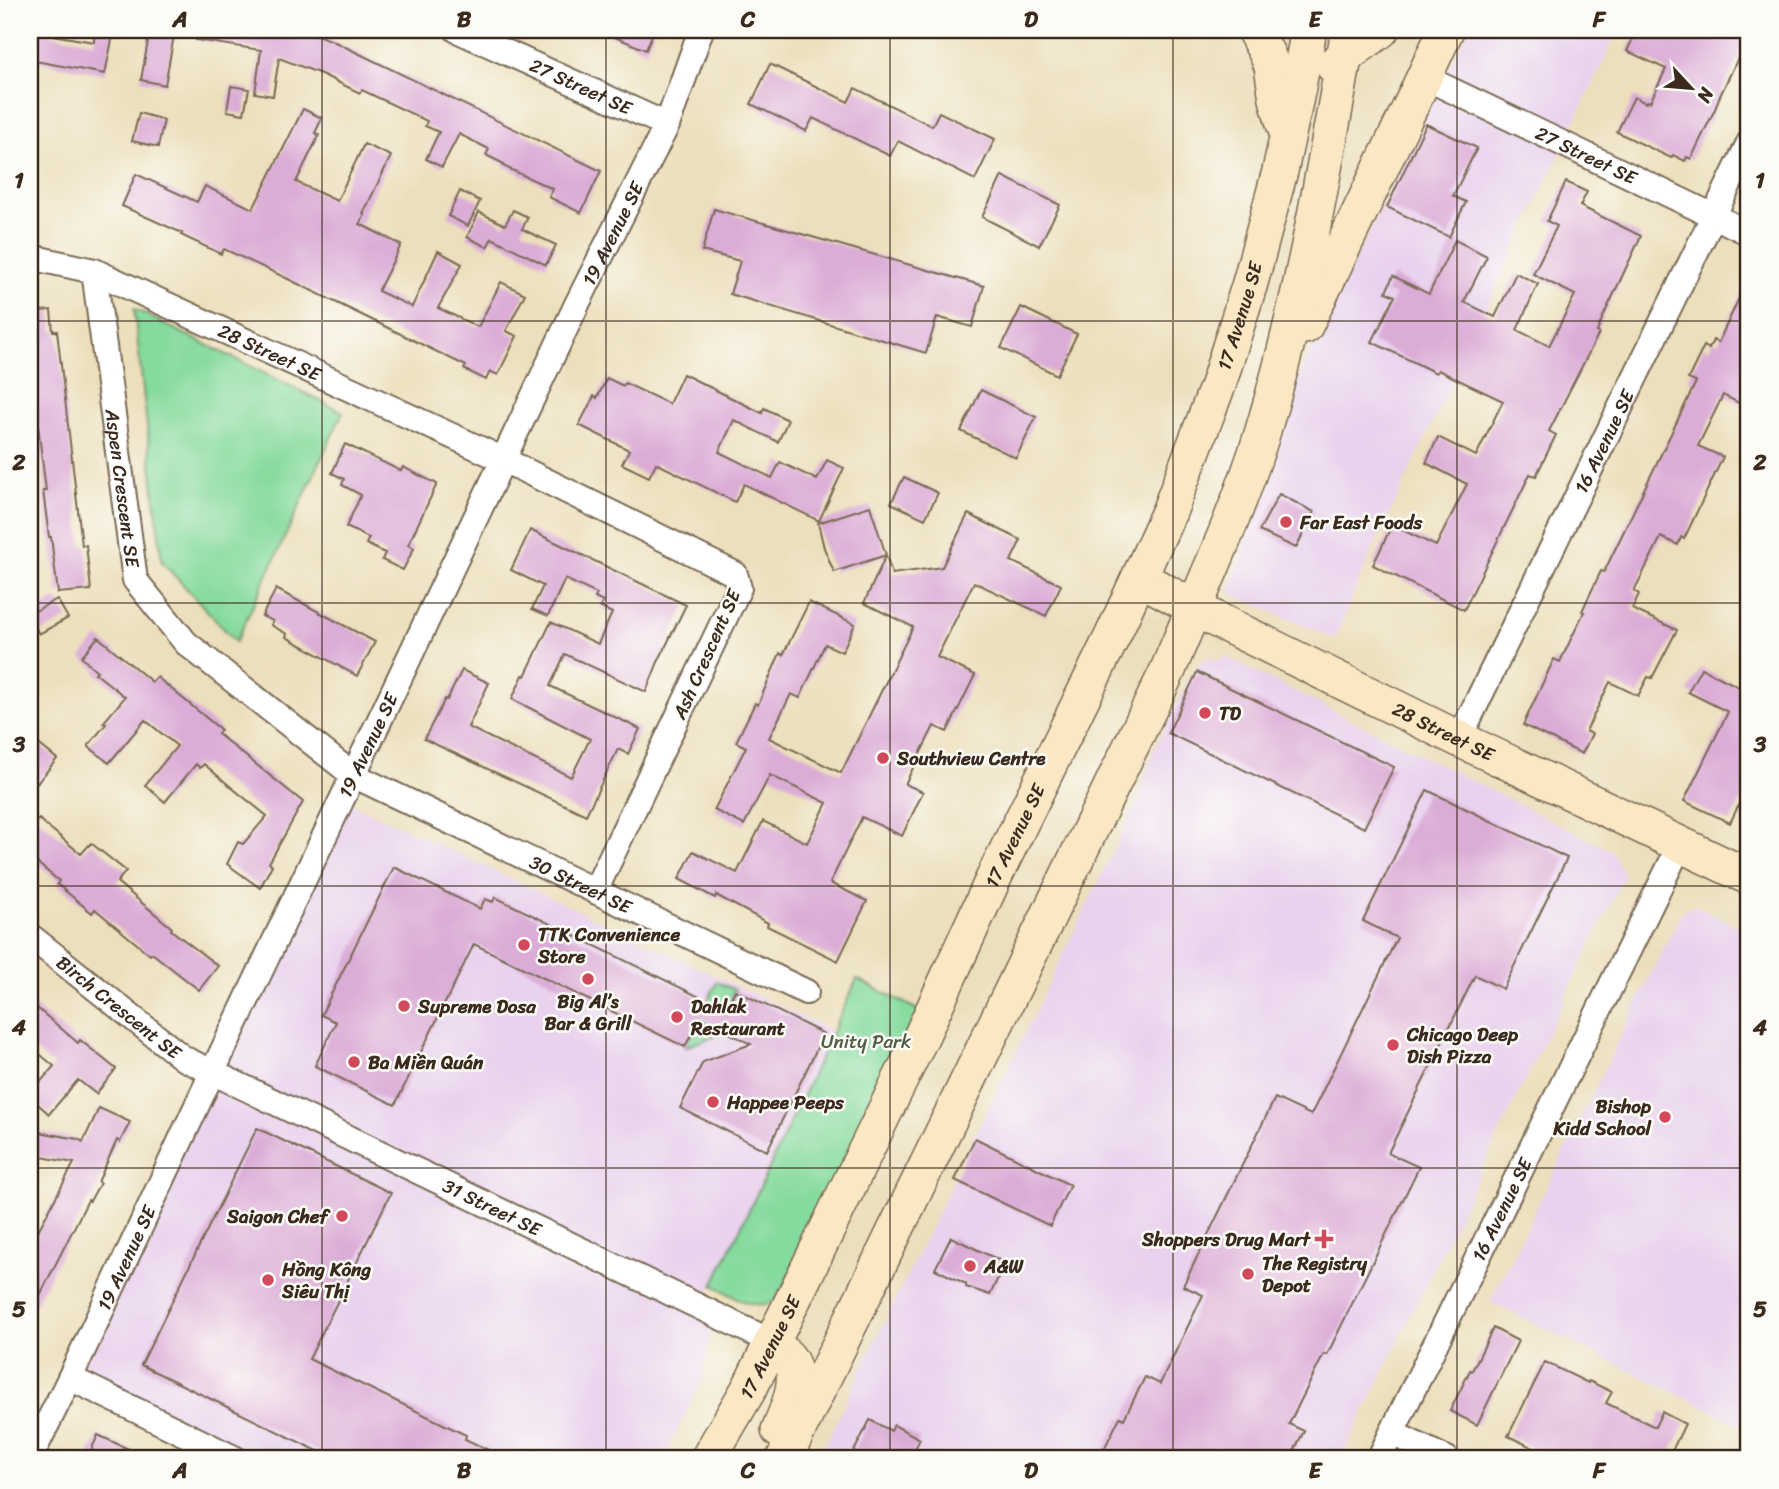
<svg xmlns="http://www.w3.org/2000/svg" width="1779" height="1489" font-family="Sriracha,sans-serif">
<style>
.built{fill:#e9d2ed}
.green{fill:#85da9d;stroke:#60825e;stroke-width:2}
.building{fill:#dbacd6}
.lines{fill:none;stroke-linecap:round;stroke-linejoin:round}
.street-casing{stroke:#796955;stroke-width:28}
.secondary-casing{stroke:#796955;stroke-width:38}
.street{stroke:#fff;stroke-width:24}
.secondary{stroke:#fae7c3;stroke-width:35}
.grid{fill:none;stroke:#3b2a1e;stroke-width:2;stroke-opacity:0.55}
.poi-dot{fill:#d1495b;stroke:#fdfcf7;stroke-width:2.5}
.labels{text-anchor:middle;stroke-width:5;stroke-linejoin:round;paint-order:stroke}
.street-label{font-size:19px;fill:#3b2a1e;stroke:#fdfcf7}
.poi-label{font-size:19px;font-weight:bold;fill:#3b2a1e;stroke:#fdfcf7;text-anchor:start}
.park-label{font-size:19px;fill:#515f44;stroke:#fdfcf7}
.neatline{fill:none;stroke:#3b2a1e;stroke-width:2.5}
.grid-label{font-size:23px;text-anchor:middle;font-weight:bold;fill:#3b2a1e}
</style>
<rect width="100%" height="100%" fill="#fdfcf7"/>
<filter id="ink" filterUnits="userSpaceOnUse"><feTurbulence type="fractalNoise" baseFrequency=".0143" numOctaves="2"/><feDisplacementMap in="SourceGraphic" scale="14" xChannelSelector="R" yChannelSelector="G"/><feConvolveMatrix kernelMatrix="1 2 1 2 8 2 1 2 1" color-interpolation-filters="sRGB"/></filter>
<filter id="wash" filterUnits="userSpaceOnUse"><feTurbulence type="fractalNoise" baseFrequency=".00686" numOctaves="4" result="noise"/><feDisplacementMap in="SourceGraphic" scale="28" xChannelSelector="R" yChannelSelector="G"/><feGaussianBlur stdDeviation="1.57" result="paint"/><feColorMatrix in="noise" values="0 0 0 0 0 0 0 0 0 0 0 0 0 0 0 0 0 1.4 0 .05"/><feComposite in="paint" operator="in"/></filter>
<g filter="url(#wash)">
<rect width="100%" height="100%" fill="#ecdfbc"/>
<path class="built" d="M1468,30H1618L1364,568L1335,639L1230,593L1257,504L1307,357Z
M1209,656L1216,661L1226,657L1612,851L1624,876L1341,1459H818L1138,800L1153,752L1194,669Z
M342,799L832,1031L763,1181L713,1285L700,1306L714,1314L703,1378L663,1459H188L197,1441L70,1378Z
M1694,905L1749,932V1429L1490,1302L1681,913Z"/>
<path class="green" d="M134,309L343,412L236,642L162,562Z
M857,979L920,1011L777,1299C756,1314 732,1295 713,1285L763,1181Z
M717,982L735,990L718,1027L727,1032L685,1047Z"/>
<g id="blocks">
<path class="building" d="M95,30H114L105,74L30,60V32L35,33V32L94,42Z
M150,30H175L165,85L141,80Z
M197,30H304L333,41L601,171L581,213L549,197L553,189L503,166L504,164L486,155L489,149L459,134L442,167L426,159L439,132L425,126L427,121L362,90L360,93L321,74L279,58L273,96L255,93L261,50L196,40Z
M598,30H654L646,50Z
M1637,30H1749V35L1719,98L1715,109L1691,159L1687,157L1685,161L1673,155L1671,158L1617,132L1634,97L1646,103L1647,101L1650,102L1666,69L1627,51Z
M770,64L848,102L855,88L932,126L939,112L995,139L975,180L898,141L890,156L813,118L806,131L751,104Z
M231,86L249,89L244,114L227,111Z
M303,109L322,118L315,133L319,135L296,182L337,201L364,144L391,156L363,214L365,215L360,224L401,245L378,291L412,307L438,251L462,264L438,308L478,327L501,282L525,294L506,331L517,336L498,375L490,371L486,380L464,369L466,366L284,277L224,249L221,254L181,235L182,233L122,206L136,174L197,202L205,186L253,209Z
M139,113L164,120L158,147L132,141Z
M1426,124L1477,148L1453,196L1466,202L1449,237L1387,207Z
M1002,176L1060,205L1039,246L982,217Z
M1566,182L1587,192L1580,206L1641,236L1603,317L1597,332L1599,333L1549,431L1556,435L1536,476L1530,474L1464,610L1373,565L1392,525L1436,546L1467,484L1426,463L1438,437L1476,456L1503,401L1438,370L1436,373L1372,342L1395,296L1386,292L1393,276L1429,294L1455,240L1487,256L1464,302L1495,317L1516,273L1538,284L1517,330L1549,346L1575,295L1533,274L1557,226L1547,221Z
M460,191L480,201L468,226L448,216Z
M714,209L984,286L972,327L937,317L926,353L730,294L740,261L702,251Z
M513,210L528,217L522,229L556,245L546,265L492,238L487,247L467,237L479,212L505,225Z
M1749,277V408L1723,395L1698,446L1723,457L1684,539L1681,537L1678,545L1661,537L1634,591L1639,594L1632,609L1677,630L1652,678L1648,677L1638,696L1610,682L1586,731L1592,734L1582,754L1523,725L1554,659L1560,662L1584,612L1582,611L1601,571L1604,572L1622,535L1696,382L1688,379L1704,346L1709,349L1713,340L1718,343Z
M1021,307L1077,334L1057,375L1001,348Z
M51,310L53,331H57L82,545H86L91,590L58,593L51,537H49L43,491H46L35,401L33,402L30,370V312Z
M683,374L762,413L764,408L788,420L778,442L734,420L719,452L772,478L780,462L817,480L827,460L844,468L819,521L744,484L735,502L656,463L649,477L622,464L629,450L579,425L594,396L597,398L607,378L623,386L625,383L669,404Z
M981,390L1036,417L1016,458L961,431Z
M345,444L401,471L403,467L437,484L408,545L414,548L403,570L382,560L385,553L366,544L369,538L346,527L361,495L342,485L344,479L332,473Z
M904,477L938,493L925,519L891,503Z
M1279,494L1314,512L1296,548L1259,531Z
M870,506L886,555L834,572L824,548L818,523Z
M968,514L1021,540L1011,561L1061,585L1046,616L974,582L937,657L975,675L947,732L934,726L905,784L923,792L902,836L862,817L830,883L867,901L838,961L767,926L768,923L716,895L715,898L679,879L693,851L737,873L763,821L807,843L827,803L770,775L744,825L714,810L746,747L736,742L755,703L758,705L780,653L783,655L809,602L855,624L842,652L825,644L800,698L791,694L769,738L841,773L913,627L864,603L886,555L892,574L942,567Z
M530,530L686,605L658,662L646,692L565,654L550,686L640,729L628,754L618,749L586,815L424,739L445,699L447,700L462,670L489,683L468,727L571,777L590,739L512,699L523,675L525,676L551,622L598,644L612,613L600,607L603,602L595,598L597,594L565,579L548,616L532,609L543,586L511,570Z
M276,589L375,642L357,676L286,637L287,634L271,625L273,621L262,616Z
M57,599L68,618L39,634L30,617V614Z
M98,637L152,682L157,677L221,730L218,734L303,802L269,863L272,865L260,888L227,864L238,842L243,844L267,816L231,787L204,764L200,768L196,764L165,802L145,785L177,746L145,720L109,763L88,746L106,724L103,723L125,697L95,673L97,671L81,657Z
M1701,668L1749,692V784L1730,823L1684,801L1728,712L1688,692Z
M1197,672L1394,767L1364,828L1168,733Z
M30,737L57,759L30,792Z
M1427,790L1567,858L1503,989L1475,975L1388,1153L1419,1167L1327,1355L1324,1354L1289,1424L1304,1431L1290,1459H1099L1120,1417L1124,1419L1145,1377L1160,1384L1203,1295L1183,1286L1275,1098L1311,1115L1397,938L1363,921Z
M39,819L81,854L91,843L126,871L117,882L172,928L171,930L218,966L199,990L152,953L150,955L95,909L92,913L57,884L59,881L30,857V830Z
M394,867L480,909L485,899L493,902L495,897L726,1010L735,990L824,1034L767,1151L680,1108L703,1062L751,1044L700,1018L685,1047L474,944L395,1105L315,1066L336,1022L321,1015Z
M30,1002L78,1043L80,1040L116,1069L96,1094L78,1080L49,1114L30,1097V1094L54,1066L30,1046Z
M99,1108L130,1122L120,1142L117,1140L98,1182L100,1183L90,1201L88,1200L30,1315V1246L74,1163L30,1155L33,1131L78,1139L83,1142Z
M257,1128L391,1193L309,1359L466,1435L465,1439L507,1459H334L141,1365Z
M975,1138L1070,1185L1050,1226L955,1180Z
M951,1237L1005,1263L990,1295L966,1287V1284L935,1269Z
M1493,1328L1518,1341L1477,1425L1450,1411L1470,1370L1472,1371Z
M1545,1362L1588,1383L1589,1381L1612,1392L1606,1403L1655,1427L1662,1412L1685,1424L1668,1459H1557L1508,1436Z
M870,1420L891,1431L894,1425L920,1439L910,1459H850Z
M98,1435L150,1459H87Z"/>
</g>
</g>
<g filter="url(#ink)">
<use href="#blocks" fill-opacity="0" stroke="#796955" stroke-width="2"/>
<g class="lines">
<g class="street-casing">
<g id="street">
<path id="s1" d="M457,30L667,125"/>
<path id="s2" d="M1424,77L1749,233"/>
<path id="s3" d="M30,257L94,271L504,460L735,574L739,588L595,891"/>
<path id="s4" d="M94,271L135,580L186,643L353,775L806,992"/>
<path id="s5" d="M1459,739L1749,143"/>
<path id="s6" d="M30,936L183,1058L772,1342"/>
<path d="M70,1378L236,1459"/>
<path d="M1392,1433L1447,1459"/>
<path id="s7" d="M30,1458L70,1378L212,1073L578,302L667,125L701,30"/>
<path id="s8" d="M1379,1459L1680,845"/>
</g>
</g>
<g class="secondary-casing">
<g id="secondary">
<path d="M1254,30L1267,54L1272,66L1277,99L1285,127"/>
<path d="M1333,65L1381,30"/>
<path d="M1305,326L1414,99L1446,30"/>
<path id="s9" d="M1140,578L1215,619L1459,739L1749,877"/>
<path d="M772,1342C777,1348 784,1353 789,1359C802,1377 787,1412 779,1430"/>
<path id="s10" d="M708,1459L750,1387L788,1310L921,1037L996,873L1112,637L1169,512L1218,385L1250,283L1280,171L1296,97L1309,30"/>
<path d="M784,1459L1168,670C1200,592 1237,515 1262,434C1302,302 1325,165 1349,30"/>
</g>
</g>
<use href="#street" class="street"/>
<use href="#secondary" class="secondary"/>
</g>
</g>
<path class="grid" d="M322,30V1459M606,30V1459M890,30V1459M1173,30V1459M1457,30V1459M30,321H1749M30,603H1749M30,886H1749M30,1168H1749"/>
<g class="poi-dot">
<circle cx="1286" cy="522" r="7"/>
<circle cx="1205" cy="713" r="7"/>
<circle cx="883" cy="758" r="7"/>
<circle cx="524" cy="945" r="7"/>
<circle cx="588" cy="979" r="7"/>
<circle cx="404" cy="1006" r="7"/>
<circle cx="677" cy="1017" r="7"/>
<circle cx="1393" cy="1045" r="7"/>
<circle cx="354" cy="1062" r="7"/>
<circle cx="713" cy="1102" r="7"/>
<circle cx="1665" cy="1117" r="7"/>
<circle cx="342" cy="1216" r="7"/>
<path d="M1320.5 1228.5h7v7h7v7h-7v7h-7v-7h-7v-7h7z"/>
<circle cx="970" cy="1266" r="7"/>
<circle cx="1248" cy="1274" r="7"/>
<circle cx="268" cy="1280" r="7"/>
</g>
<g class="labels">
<g class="street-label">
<text dy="7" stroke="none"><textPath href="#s1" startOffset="136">27 Street SE</textPath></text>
<text dy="7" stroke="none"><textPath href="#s2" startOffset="180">27 Street SE</textPath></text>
<text dy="7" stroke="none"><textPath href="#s7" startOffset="1356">19 Avenue SE</textPath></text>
<text dy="7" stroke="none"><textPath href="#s10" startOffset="1262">17 Avenue SE</textPath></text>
<text dy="7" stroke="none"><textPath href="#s3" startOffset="259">28 Street SE</textPath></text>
<text dy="7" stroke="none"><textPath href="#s5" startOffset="331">16 Avenue SE</textPath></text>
<text dy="7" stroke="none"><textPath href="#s4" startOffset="219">Aspen Crescent SE</textPath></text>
<text transform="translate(706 654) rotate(-66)" y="7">Ash Crescent SE</text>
<text dy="7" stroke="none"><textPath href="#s9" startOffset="340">28 Street SE</textPath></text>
<text dy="7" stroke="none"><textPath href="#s7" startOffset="789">19 Avenue SE</textPath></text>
<text dy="7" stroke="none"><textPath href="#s10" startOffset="695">17 Avenue SE</textPath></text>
<text dy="7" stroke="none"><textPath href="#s4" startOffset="858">30 Street SE</textPath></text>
<text dy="7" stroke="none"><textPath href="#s6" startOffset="114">Birch Crescent SE</textPath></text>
<text dy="7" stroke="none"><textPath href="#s6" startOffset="539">31 Street SE</textPath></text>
<text dy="7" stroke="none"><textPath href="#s8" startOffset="278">16 Avenue SE</textPath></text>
<text dy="7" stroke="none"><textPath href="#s7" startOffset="222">19 Avenue SE</textPath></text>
<text dy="7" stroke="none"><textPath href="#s10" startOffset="128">17 Avenue SE</textPath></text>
</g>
<g class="poi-label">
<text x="1300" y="529">Far East Foods</text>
<text x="1219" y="720">TD</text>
<text x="897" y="765">Southview Centre</text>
<text x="538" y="941">TTK Convenience<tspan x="538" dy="22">Store</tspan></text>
<text x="588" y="1008" text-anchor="middle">Big Al’s<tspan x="588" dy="22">Bar &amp; Grill</tspan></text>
<text x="418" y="1013">Supreme Dosa</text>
<text x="691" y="1013">Dahlak<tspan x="691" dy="22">Restaurant</tspan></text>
<text x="1407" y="1041">Chicago Deep<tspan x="1407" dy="22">Dish Pizza</tspan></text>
<text x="368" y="1069">Ba Miền Quán</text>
<text x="727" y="1109">Happee Peeps</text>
<text x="1651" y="1113" text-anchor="end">Bishop<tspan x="1651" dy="22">Kidd School</tspan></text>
<text x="328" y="1223" text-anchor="end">Saigon Chef</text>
<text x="1310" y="1246" text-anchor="end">Shoppers Drug Mart</text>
<text x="1262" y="1270">The Registry<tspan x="1262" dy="22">Depot</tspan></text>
<text x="984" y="1273">A&amp;W</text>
<text x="282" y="1276">Hồng Kông<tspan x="282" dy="22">Siêu Thị</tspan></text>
</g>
<g class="park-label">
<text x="866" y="1048">Unity Park</text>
</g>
</g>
<rect width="1779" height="1489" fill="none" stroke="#fdfcf7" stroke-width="77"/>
<g transform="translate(1691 88) rotate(116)" stroke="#fdfcf7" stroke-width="5" paint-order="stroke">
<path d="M0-5L12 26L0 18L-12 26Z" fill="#3b2a1e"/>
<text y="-10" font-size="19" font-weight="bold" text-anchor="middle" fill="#3b2a1e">N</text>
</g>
<rect x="38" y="38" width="1702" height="1412" class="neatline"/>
<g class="grid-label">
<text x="180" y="27">A</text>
<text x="464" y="27">B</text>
<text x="748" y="27">C</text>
<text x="1031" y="27">D</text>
<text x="1315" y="27">E</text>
<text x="1599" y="27">F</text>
<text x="19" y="188">1</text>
<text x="1760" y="188">1</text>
<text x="19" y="470">2</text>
<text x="1760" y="470">2</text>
<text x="19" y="752">3</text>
<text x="1760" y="752">3</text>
<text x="19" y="1035">4</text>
<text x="1760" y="1035">4</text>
<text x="19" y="1317">5</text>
<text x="1760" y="1317">5</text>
<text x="180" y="1478">A</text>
<text x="464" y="1478">B</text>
<text x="748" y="1478">C</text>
<text x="1031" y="1478">D</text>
<text x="1315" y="1478">E</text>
<text x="1599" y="1478">F</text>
</g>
</svg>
